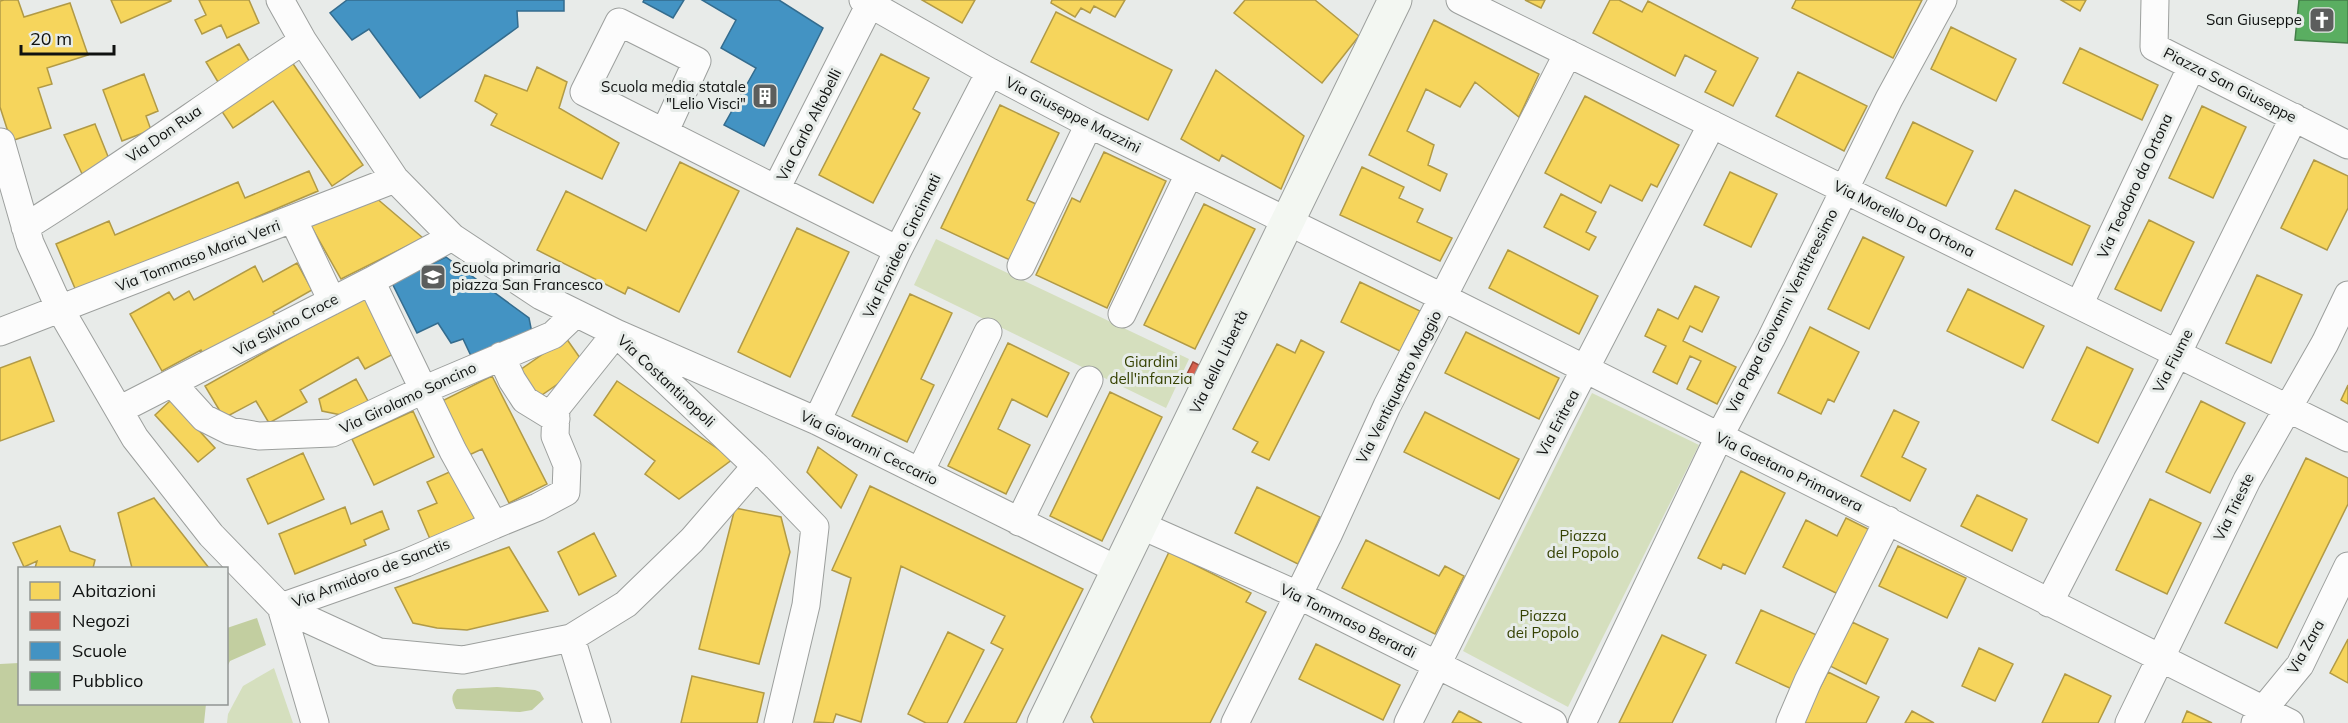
<svg xmlns="http://www.w3.org/2000/svg" width="2348" height="723" font-family="Mulish,sans-serif">
<style>
.green{fill:#d5dfbe}
.forest{fill:#c2cea0}
.homes{fill:#f6d55c;stroke:#b19a46;stroke-width:1.5}
.shops{fill:#d6604d;stroke:#9b493b;stroke-width:1.5}
.schools{fill:#4393c3;stroke:#346c8e;stroke-width:1.5}
.public{fill:#5aae61;stroke:#447f49;stroke-width:1.5}
.lines{fill:none;stroke-linecap:round;stroke-linejoin:round}
.minor-casing{stroke:#9c9f9d;stroke-width:29}
.secondary-casing{stroke:#9c9f9d;stroke-width:35}
.minor{stroke:#fcfcfc;stroke-width:27}
.secondary{stroke:#f3f7f2;stroke-width:33}
.labels{text-anchor:middle;stroke-width:6;stroke-linejoin:round;paint-order:stroke}
.poi-label{font-size:15px;fill:#101211;stroke:#e7ece9;text-anchor:end}
.street-label{font-size:15px;fill:#101211;stroke:#e7ece9}
.park-label{font-size:15px;fill:#364202;stroke:#e7ece9}
</style>
<rect width="100%" height="100%" fill="#e8ebe9"/>
<path class="green" d="M936,239L1189,359L1166,408L914,285Z
M1592,393L1699,445L1568,707L1463,651Z
M274,668L293,723H227L228,714L243,686Z"/>
<path class="forest" d="M257,618L266,645L230,661L227,667V628Z
M19,663L20,704H206L204,723H0V664Z
M497,687L535,690L540,692L544,699L532,710L520,712L456,709C452,701 450,696 457,689Z"/>
<path class="homes" d="M4,0H18L24,17L70,3L88,55L47,68L52,84L38,88L51,128L11,141L0,107V1Z
M111,0H171V1L121,23Z
M199,0H249L259,23L227,38L221,25L202,34L195,20L206,15Z
M922,0H975L962,23Z
M1052,0H1125L1115,17L1094,6L1090,13L1081,8L1075,17L1051,3Z
M1245,0H1315L1359,36L1322,83L1234,13Z
M1525,0H1545L1541,8Z
M1610,0H1619L1642,12L1648,1L1758,58L1733,106L1705,92L1716,71L1685,55L1675,76L1593,33Z
M1796,0H1922L1893,58L1792,8Z
M2061,0H2086L2080,11Z
M1056,12L1172,70L1148,120L1031,62Z
M1434,20L1539,74L1519,117L1475,82L1460,107L1426,89L1407,131L1434,145L1428,165L1447,174L1440,191L1369,155Z
M1951,27L2016,59L1996,101L1931,69Z
M239,44L251,64L218,82L206,62Z
M2080,48L2158,85L2142,120L2063,83Z
M881,54L929,78L913,109L920,113L873,203L819,175Z
M289,58L363,165L332,186L273,101L233,128L219,107Z
M537,67L567,82L559,108L619,143L602,179L491,125L497,114L475,101L485,75L527,91Z
M1216,70L1304,136L1281,189L1222,155L1219,161L1181,139Z
M1798,72L1867,106L1844,151L1776,116Z
M144,74L158,111L146,116L151,130L122,141L103,90Z
M1585,96L1679,145L1657,187L1651,184L1642,201L1610,185L1601,203L1545,173Z
M1000,105L1059,133L1027,200L1036,204L1010,260L941,228Z
M2202,106L2246,127L2213,198L2169,178Z
M1913,122L1973,151L1946,206L1886,178Z
M95,124L109,159L83,176L64,135Z
M1104,152L1166,181L1107,308L1036,275L1072,198L1080,202Z
M2314,160L2348,176V208L2327,250L2281,228Z
M680,162L739,191L679,312L628,287L625,294L537,250L566,191L646,231Z
M1362,167L1404,187L1399,198L1423,209L1417,222L1452,238L1440,261L1340,215Z
M309,171L318,191L77,293L56,244L109,221L115,235L238,182L245,198Z
M1730,172L1777,194L1751,247L1704,225Z
M2015,190L2090,226L2072,265L1996,229Z
M1561,194L1596,212L1586,232L1596,237L1589,250L1544,227Z
M375,197L423,238L341,279L311,226Z
M1204,204L1255,229L1195,349L1144,325Z
M2149,220L2194,242L2161,311L2115,289Z
M797,228L849,252L790,377L738,352Z
M1863,237L1904,257L1869,329L1828,309Z
M1508,250L1598,296L1579,334L1489,288Z
M297,263L312,290L273,312L276,317L204,356L201,350L162,371L130,314L169,292L174,300L189,291L194,300L255,266L263,282Z
M2257,275L2302,295L2271,363L2226,343Z
M1360,282L1420,311L1400,351L1341,322Z
M1695,286L1719,297L1702,332L1690,326L1683,341L1736,367L1717,404L1687,389L1701,361L1690,356L1677,384L1653,372L1666,346L1645,336L1658,309L1678,319Z
M1968,289L2044,326L2023,368L1947,331Z
M910,294L952,313L921,379L934,385L907,442L852,416Z
M365,296L397,352L365,369L358,357L300,390L307,402L269,423L256,401L224,418L205,386Z
M1810,327L1859,352L1834,402L1828,399L1821,414L1778,393Z
M1466,332L1559,378L1539,419L1445,373Z
M566,338L585,365L539,397L520,370Z
M1301,340L1324,352L1269,460L1252,452L1258,442L1233,429L1277,344L1295,353Z
M1008,343L1069,373L1047,417L1012,399L998,429L1030,445L1006,494L948,466Z
M2087,347L2133,369L2098,443L2052,420Z
M30,357L54,421L0,441V368Z
M492,376L547,484L509,503L482,449L467,456L440,402Z
M356,379L369,403L346,416L322,411L319,399Z
M617,381L733,459L679,499L645,474L655,461L594,415Z
M2348,385V404L2341,400Z
M1110,392L1162,417L1102,541L1050,516Z
M171,400L215,448L198,462L155,415Z
M2201,401L2245,423L2210,493L2166,472Z
M1894,410L1919,422L1902,457L1926,469L1910,501L1861,476Z
M413,411L434,457L374,485L352,439Z
M1425,412L1519,459L1499,499L1404,452Z
M818,447L857,475L841,508L807,472Z
M303,453L324,499L268,524L247,479Z
M2306,458L2348,478V504L2277,648L2225,623Z
M454,470L476,518L430,539L418,511L437,503L427,482Z
M1741,471L1785,493L1745,574L1723,564L1721,569L1698,558Z
M870,486L1083,589L1016,723H964L1003,649L991,643L1005,616L901,566L861,722L836,714L833,723L814,722L851,578L832,570Z
M1257,487L1320,517L1298,564L1235,533Z
M1977,495L2027,519L2012,551L1961,526Z
M154,498L209,568H132L118,513Z
M2150,499L2201,523L2167,594L2116,570Z
M345,507L351,524L382,511L389,529L364,540L366,545L295,574L279,534Z
M735,508L781,517L790,552L759,664L699,649Z
M1846,518L1876,533L1838,594L1783,567L1806,520L1837,536Z
M60,526L70,551L95,560L93,568H35L37,561L24,567L13,543Z
M594,533L616,576L579,595L558,552Z
M1366,540L1439,576L1445,566L1464,576L1435,634L1342,588Z
M1898,546L1966,578L1947,618L1879,586Z
M509,547L548,611L467,630L437,628L413,623L395,588Z
M1169,552L1251,593L1246,602L1266,612L1210,723H1094L1091,717Z
M1761,610L1819,636L1794,690L1736,663Z
M1852,622L1888,639L1866,684L1830,666Z
M948,632L984,650L947,723H926L908,714Z
M1662,635L1706,655L1672,723H1619Z
M2348,639V683L2330,673Z
M1316,644L1400,685L1383,720L1299,679Z
M1979,648L2013,664L1995,701L1962,686Z
M1828,672L1879,697L1866,723H1802Z
M2065,674L2111,696L2098,723H2042Z
M692,676L764,693L757,723H681Z
M1459,711L1482,723H1452Z
M1912,711L1934,723H1905Z
M2187,711L2212,723H2182Z"/>
<path class="shops" d="M1193,362L1203,367L1195,381L1186,376Z"/>
<path class="schools" d="M347,0H564V11H517L518,27L420,98L369,29L352,40L330,13Z
M644,0H684L673,18L643,2Z
M702,0H779L823,28L764,146L724,125L756,68L721,48L736,20Z
M446,257L529,318L532,333L472,358L463,339L451,343L438,323L417,333L392,283Z"/>
<path class="public" d="M2299,0H2348V43L2295,40Z"/>
<g class="lines">
<g class="minor-casing">
<path id="minor" d="M280,0L303,41L395,179L452,237L541,296L616,333L756,466L815,527L806,605L778,723
M863,0L990,72L1089,124L1444,298L2290,723
M1460,0L2348,438
M2155,0L2154,47L2348,145
M870,4L776,189L898,250
M665,131L697,61L619,22L584,92L776,189
M1,142L30,243L60,309L135,438L211,535L281,607L315,723
M293,219L332,301
M25,227C120,168 210,102 303,41
M1021,266L1089,124
M2079,305L2191,68
M1122,314L1189,174
M0,332L395,179
M501,356L512,380L525,400L556,419
M173,384L204,418L230,431L259,436L332,433L423,390L553,335L575,314
M119,410L371,281L452,237
M817,421L898,250L990,72
M920,472L988,332
M1019,522L1089,380
M494,525L538,507L566,492L567,465L555,436L556,408L616,333L817,421L1118,570
M1140,525L1298,595L1553,723
M2049,603L2177,354L2294,117
M281,607L379,652L463,660L571,638L626,604L692,540L756,466
M281,607L406,563L494,525L453,451L371,281
M571,638L597,723
M1235,723L1329,533L1387,406L1568,53
M1408,723L1556,425L1712,124
M1582,723L1719,437L1771,339L1889,99L1943,0
M1790,723L1808,681L1888,520
M2129,723L2247,480L2325,343L2348,295
M2255,723L2263,710L2300,665L2348,566"/>
</g>
<g class="secondary-casing">
<path id="secondary" d="M1044,723L1395,0"/>
</g>
<use href="#minor" class="minor"/>
<use href="#secondary" class="secondary"/>
</g>
<defs>
<g id="church-square" transform="scale(1.35)"><rect x="-9" y="-9" width="18" height="18" rx="4" fill="#5c5e5d" stroke="#e7ece9"/><path d="M-1.2-6h2.4v3.5h3.3v2.4h-3.3V6h-2.4V-.1h-3.3v-2.4h3.3Z" fill="#fff"/></g>
<g id="building-square" transform="scale(1.35)"><rect x="-9" y="-9" width="18" height="18" rx="4" fill="#5c5e5d" stroke="#e7ece9"/><path d="M-4-6H4V6H1V3H-1V6H-4ZM-2.5-4.3h1.7v1.8h-1.7ZM.8-4.3h1.7v1.8H.8ZM-2.5-1h1.7V.8h-1.7ZM.8-1h1.7V.8H.8Z" fill="#fff"/></g>
<g id="school-square" transform="scale(1.35)"><rect x="-9" y="-9" width="18" height="18" rx="4" fill="#5c5e5d" stroke="#e7ece9"/><path d="M0-5L7-2L0 1L-7-2ZM-4 1L0 2.5L4 1V4Q0 6-4 4Z" fill="#fff"/></g>
</defs>
<g fill-rule="evenodd">
<use href="#church-square" x="2322" y="20"/>
<use href="#building-square" x="765" y="96"/>
<use href="#school-square" x="433" y="277"/>
</g>
<g class="labels">
<g class="poi-label">
<text x="2302" y="25">San Giuseppe</text>
<text x="746" y="92">Scuola media statale<tspan x="746" dy="17">"Lelio Visci"</tspan></text>
<text x="452" y="273" text-anchor="start">Scuola primaria<tspan x="452" dy="17">piazza San Francesco</tspan></text>
</g>
<g class="street-label">
<text transform="translate(2230 85) rotate(27)" y="5">Piazza San Giuseppe</text>
<text transform="translate(1073 115) rotate(27)" y="5">Via Giuseppe Mazzini</text>
<text transform="translate(809 125) rotate(-63)" y="5">Via Carlo Altobelli</text>
<text transform="translate(164 134) rotate(-35)" y="5">Via Don Rua</text>
<text transform="translate(2135 186) rotate(-65)" y="5">Via Teodoro da Ortona</text>
<text transform="translate(1904 219) rotate(26)" y="5">Via Morello Da Ortona</text>
<text transform="translate(902 246) rotate(-64)" y="5">Via Florideo. Cincinnati</text>
<text transform="translate(198 256) rotate(-21)" y="5">Via Tommaso Maria Verri</text>
<text transform="translate(1782 311) rotate(-63)" y="5">Via Papa Giovanni Ventitreesimo</text>
<text transform="translate(286 325) rotate(-28)" y="5">Via Silvino Croce</text>
<text transform="translate(2173 361) rotate(-63)" y="5">Via Fiume</text>
<text transform="translate(1219 362) rotate(-64)" y="5">Via della Libertà</text>
<text transform="translate(666 381) rotate(43)" y="5">Via Costantinopoli</text>
<text transform="translate(1399 387) rotate(-63)" y="5">Via Ventiquattro Maggio</text>
<text transform="translate(408 398) rotate(-25)" y="5">Via Girolamo Soncino</text>
<text transform="translate(1558 423) rotate(-62)" y="5">Via Eritrea</text>
<text transform="translate(869 448) rotate(26)" y="5">Via Giovanni Ceccario</text>
<text transform="translate(1789 472) rotate(26)" y="5">Via Gaetano Primavera</text>
<text transform="translate(2234 507) rotate(-64)" y="5">Via Trieste</text>
<text transform="translate(371 573) rotate(-21)" y="5">Via Armidoro de Sanctis</text>
<text transform="translate(1348 621) rotate(26)" y="5">Via Tommaso Berardi</text>
<text transform="translate(2306 647) rotate(-61)" y="5">Via Zara</text>
</g>
<g class="park-label">
<text x="1151" y="367">Giardini<tspan x="1151" dy="17">dell'infanzia</tspan></text>
<text x="1583" y="541">Piazza<tspan x="1583" dy="17">del Popolo</tspan></text>
<text x="1543" y="621">Piazza<tspan x="1543" dy="17">dei Popolo</tspan></text>
</g>
</g>
<rect x="18" y="567" width="210" height="138" fill="#e7ece9" stroke="#919593" stroke-width="1.5"/>
<rect x="30" y="582" width="30" height="18" fill="#f6d55c" stroke="#919593" stroke-width="1.5"/>
<text x="72" y="597" font-size="18" fill="#101211">Abitazioni</text>
<rect x="30" y="612" width="30" height="18" fill="#d6604d" stroke="#919593" stroke-width="1.5"/>
<text x="72" y="627" font-size="18" fill="#101211">Negozi</text>
<rect x="30" y="642" width="30" height="18" fill="#4393c3" stroke="#919593" stroke-width="1.5"/>
<text x="72" y="657" font-size="18" fill="#101211">Scuole</text>
<rect x="30" y="672" width="30" height="18" fill="#5aae61" stroke="#919593" stroke-width="1.5"/>
<text x="72" y="687" font-size="18" fill="#101211">Pubblico</text>
<path d="M21 45v9h93v-9" fill="none" stroke="#101211" stroke-width="3"/>
<text x="30" y="45" font-size="18" fill="#101211" stroke="#e7ece9" stroke-width="4.5" paint-order="stroke">20 m</text>
</svg>
